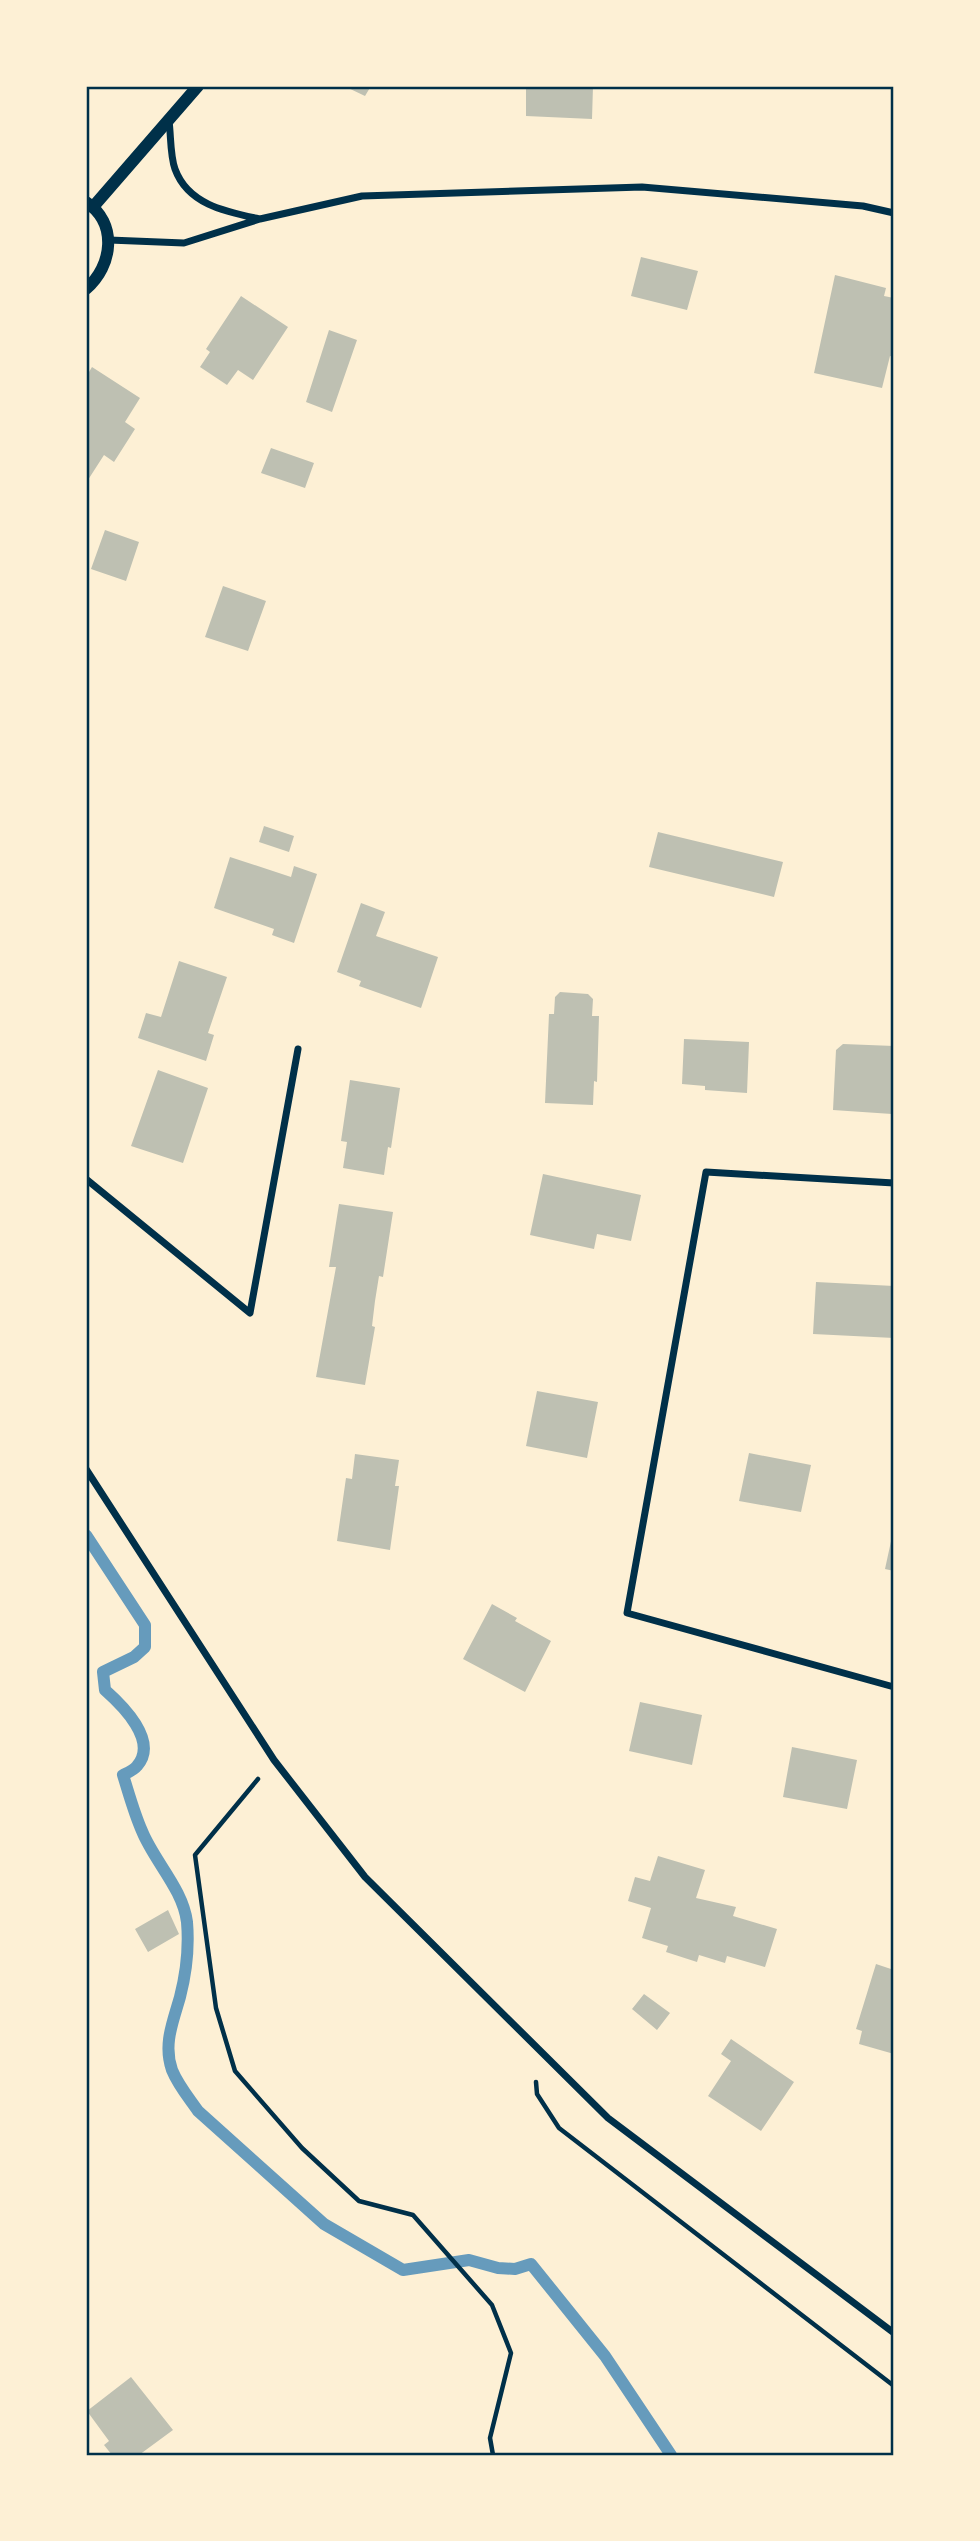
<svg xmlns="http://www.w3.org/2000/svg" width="980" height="2541" font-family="'IBM Plex Sans',sans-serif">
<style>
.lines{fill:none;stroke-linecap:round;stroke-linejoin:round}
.stream{stroke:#669bbc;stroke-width:12}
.building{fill:#bec0b2}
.path{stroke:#003049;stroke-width:4.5}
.minor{stroke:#003049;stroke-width:7}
.tertiary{stroke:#003049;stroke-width:12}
.neatline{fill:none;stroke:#003049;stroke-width:2.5}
</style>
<rect width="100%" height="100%" fill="#fdf0d5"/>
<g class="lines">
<path class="stream" d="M86,1535L145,1625V1647L134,1657L103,1672L105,1690C122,1705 159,1741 137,1766C134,1770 127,1773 123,1775C129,1794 134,1813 142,1831C154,1861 183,1889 187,1922C189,1946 186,1974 180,1997C173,2022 163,2044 172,2070C178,2085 189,2098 198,2111L324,2224L403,2270L469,2260L498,2268L515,2269L531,2264L605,2356L671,2455"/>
</g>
<path class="building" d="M344,86H371L365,96Z
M526,86H593L592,119L526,116Z
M641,257L698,271L687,310L631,296Z
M835,275L886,288L884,296L894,298V357L890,356L882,388L814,373Z
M241,296L288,327L253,380L238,370L227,385L200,367L210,352L206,349Z
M329,330L357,340L332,412L306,402Z
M92,367L140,398L125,422L135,429L114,462L104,455L86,483V377Z
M271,448L314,463L305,488L261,473Z
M105,530L139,542L126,581L91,569Z
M223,586L266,601L248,651L205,637Z
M264,826L294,836L289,852L259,842Z
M658,832L783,862L774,897L649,867Z
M230,857L291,877L294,866L317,874L294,943L272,935L274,929L214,908Z
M361,903L385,912L376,936L438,957L421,1008L359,986L361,981L337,972Z
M179,961L227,977L208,1033L214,1035L206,1061L138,1038L146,1013L161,1017Z
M560,992L588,994L593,999L592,1016H599L597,1082L594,1081L593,1105L545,1103L549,1014H554L555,997Z
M684,1039L749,1042L747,1093L705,1090V1086L682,1084Z
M843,1044L894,1046V1109H892V1114L833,1110L836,1050Z
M158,1070L208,1088L183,1163L131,1146Z
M350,1080L400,1088L391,1148L388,1147L384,1175L343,1168L347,1142L341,1141Z
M543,1174L641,1195L631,1241L597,1234L594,1249L530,1235Z
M339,1204L393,1212L383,1277L379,1276L375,1301L372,1326L375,1327L365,1385L316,1377L336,1267H329Z
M816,1282L894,1286V1338L813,1334Z
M537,1391L598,1402L587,1458L526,1446Z
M749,1453L811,1465L801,1512L739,1501Z
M355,1454L399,1460L395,1486H399L390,1550L337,1541L346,1478L352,1479Z
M893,1532H894V1571L885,1569Z
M492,1604L517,1618L515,1621L551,1641L525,1692L463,1659Z
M640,1702L702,1715L692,1765L629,1751Z
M792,1747L857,1760L847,1809L783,1797Z
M658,1856L705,1870L696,1898L736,1907L733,1916L777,1929L765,1967L727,1956L725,1963L699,1955L697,1962L666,1952L668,1946L642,1938L651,1908L628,1901L635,1877L650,1881Z
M168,1910L179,1934L148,1952L135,1929Z
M876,1964L894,1970V2054L859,2044L862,2031L856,2029Z
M644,1994L670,2013L657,2030L632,2009Z
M731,2039L794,2082L761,2131L708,2096L731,2061L721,2054Z
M131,2377L173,2430L139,2455H112L104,2445L109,2441L87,2411Z"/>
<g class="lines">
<path class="path" d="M258,1779L195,1855L216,2008L235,2071L302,2148L359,2201L413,2215L492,2305L511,2353L490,2438L493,2455
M536,2082L537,2094L559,2128L894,2386"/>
<path class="minor" d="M169,121C171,135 170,155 175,169C188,205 227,212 260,219
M109,240L184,243L260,219L362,196L642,187L863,206L894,213
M86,1179L250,1313L298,1049
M894,1183L706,1172L627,1613L894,1687
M86,1469L274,1760L365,1877L608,2118L894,2333"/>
<path class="tertiary" d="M86,202C118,223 113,266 86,289
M93,207L198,86"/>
</g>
<rect width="980" height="2541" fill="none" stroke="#fdf0d5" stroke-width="175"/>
<rect x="88" y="88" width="804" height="2366" class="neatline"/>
</svg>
